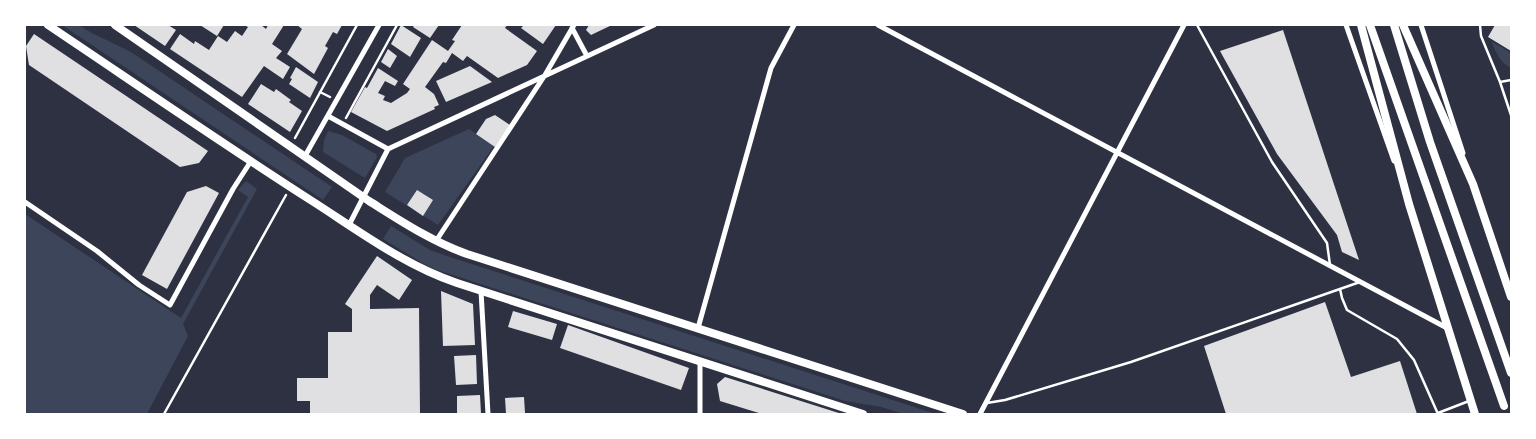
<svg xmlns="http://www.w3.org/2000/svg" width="1536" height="439" font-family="'Fira Sans Condensed',sans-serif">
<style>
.green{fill:#3c4559}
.building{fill:#e0e0e3}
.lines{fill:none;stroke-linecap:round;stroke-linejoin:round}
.path{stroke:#fff;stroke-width:2.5}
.service{stroke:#fff;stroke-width:2.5}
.minor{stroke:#fff;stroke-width:5}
.secondary{stroke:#fff;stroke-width:8}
</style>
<rect width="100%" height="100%" fill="#2d3142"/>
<path class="green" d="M62,25H79L90,32L131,52L332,187L323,200Z
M1491,41L1511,53V68C1500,63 1496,52 1491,41Z
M469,129L494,146L438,225L385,192L405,158Z
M328,131L342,135L376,154L377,157L365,178L323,152L324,140Z
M246,181L257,189L183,324L188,336L147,414H25V214L181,318L248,197L238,190Z
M391,226L430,250L447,256L936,414H904L881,407L845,401L437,270L424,264L383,239Z"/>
<path class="building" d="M134,25H168L176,30L165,46Z
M200,25H224L217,36Z
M244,25H261L266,29L268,25H284L272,44L282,51L276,58L290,67L283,79L264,66L242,97L170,49L180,34L194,44L195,41L209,50L218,36L227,42L235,31L242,36L248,27Z
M297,25H342L337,34L333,32L325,46L328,48L314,74L287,54L302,29Z
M401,25L421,38L410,57L391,44Z
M414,25H439L430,38L413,27Z
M462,25H507L505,28L537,51L527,65L498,78L467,56L463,61L452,53L446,63L443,62L425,87L434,94L439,105L434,107L435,109L387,131L351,112L365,87L367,88L378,68L398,81L395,86L385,81L378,93L385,96L383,100L391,103L407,93L410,89L403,84L432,40L448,51L455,41L452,40Z
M524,25H556L543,44L521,28Z
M589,25H612L591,35L586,30Z
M1495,25H1511V51L1488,37Z
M1283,30L1359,260L1342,252L1337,235L1277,154L1220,51Z
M34,34L208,151L199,163L180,167L29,65L26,46Z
M388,49L397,56L390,68L381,62Z
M470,66L492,82L446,102L436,81Z
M296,67L318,82L310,98L289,84L292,79L290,78Z
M261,84L274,92L276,89L291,100L289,102L302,111L290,132L248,104Z
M495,115L510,125L495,147L476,134L486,119Z
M206,186L219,193L167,289L142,275L187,192Z
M417,190L433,200L423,216L407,205Z
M377,256L412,280L399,300L377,285L370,295V309L419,308L420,414H310V401H297V378H328V332H352V309L345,304Z
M441,291L473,304L475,345L443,346Z
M1325,302L1351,377L1400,361L1417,414H1226L1204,346Z
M513,311L557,324L552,340L508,327Z
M568,325L689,368L681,390L560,348Z
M476,355L477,384L456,385L454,356Z
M725,377L842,414H762L720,401L717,384Z
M480,395L481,414H457V396Z
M524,397L525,413L506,414L505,398Z"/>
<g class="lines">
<path class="path" d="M320,92L330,97
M346,118L397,25
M295,138L357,25
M164,414L286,195"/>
<path class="service" d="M1197,25L1272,162L1327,243L1330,265
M1480,25L1481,36L1500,82L1511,115
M1500,82L1511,80
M1340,289L1342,298L1347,310L1397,339L1414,360L1438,414
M987,403L1005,400L1131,362L1360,282
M1438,413L1469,401"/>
<path class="minor" d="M878,25L1447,328
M1346,25L1394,161
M1421,25L1463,153
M572,28L587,56
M328,116L388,149
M305,156L379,25
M25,202L97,251L139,285L170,305L233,189L251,161
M349,225L388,149L654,25
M436,241L545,75L574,25
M481,291L488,414
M698,328L771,68L794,25
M700,414V362
M980,414L1184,25"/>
<path class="secondary" d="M48,25C136,84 223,144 312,201C359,231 404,265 457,283L863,414
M115,25L369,201C401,221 431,241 467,254L963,414
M1361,25L1409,204L1475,414
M1370,25L1504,406
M1394,25L1430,142L1511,373
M1403,25L1473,184L1511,297"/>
</g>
<rect width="1536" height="439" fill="none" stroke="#ffffff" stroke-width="52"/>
</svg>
